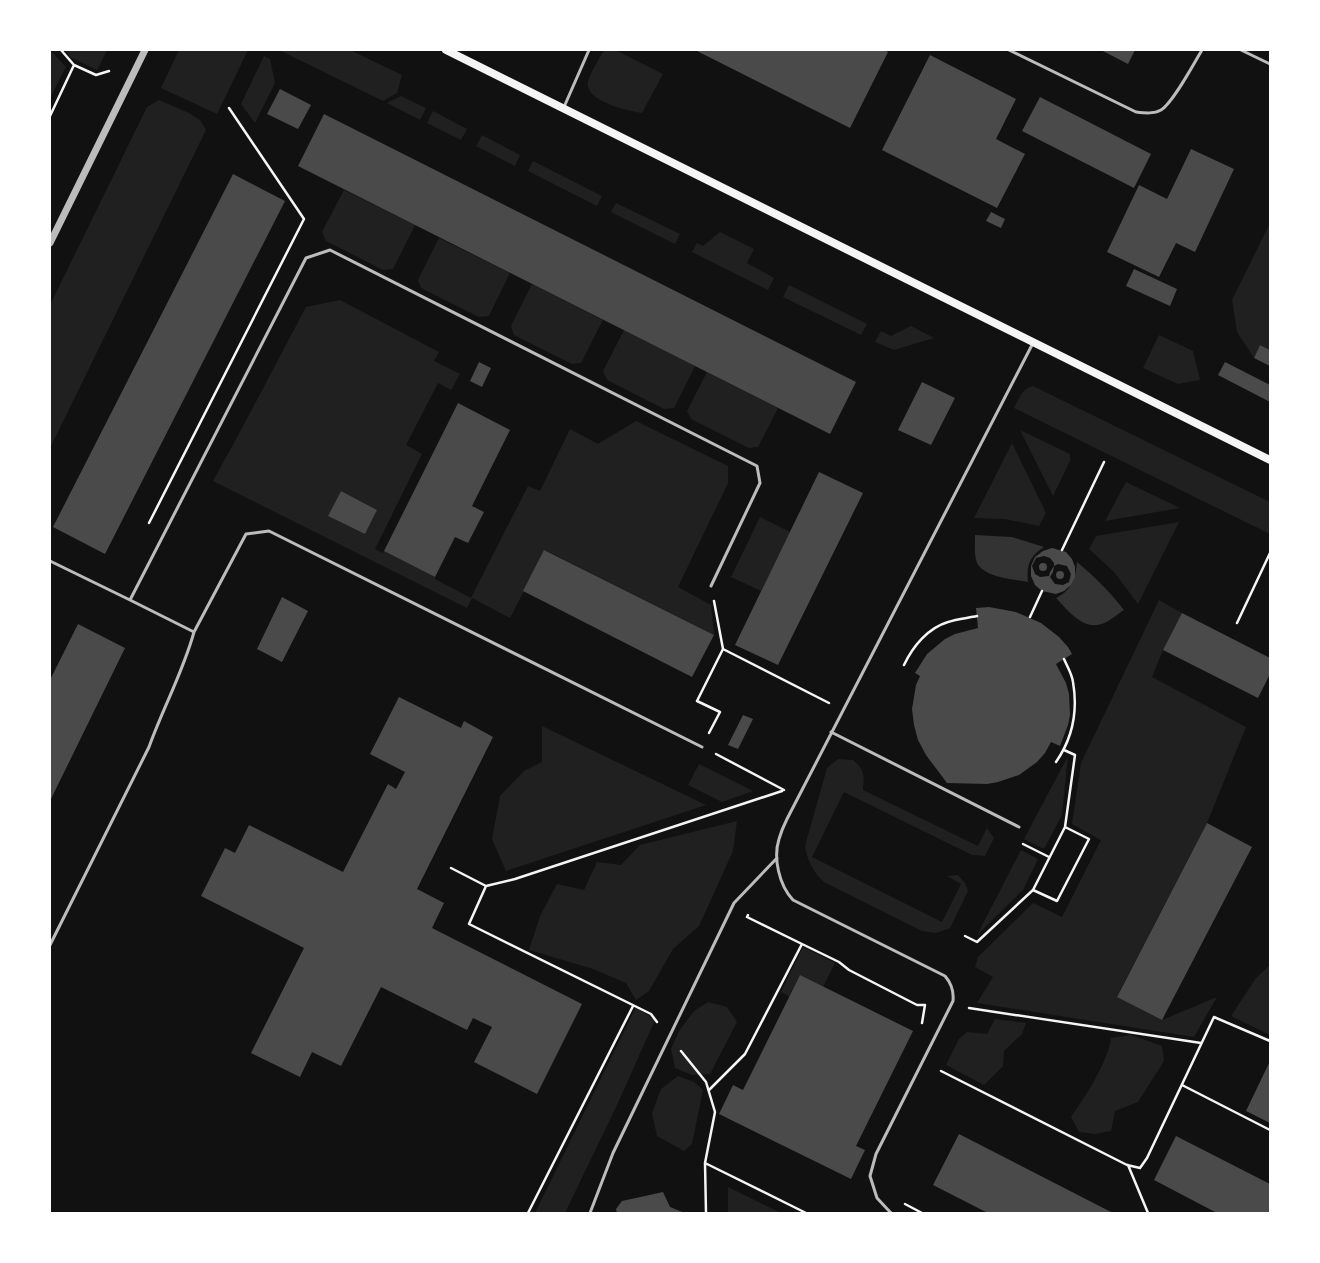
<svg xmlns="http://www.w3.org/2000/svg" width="1320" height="1263" font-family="'Fira Sans',sans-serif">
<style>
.green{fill:#202020;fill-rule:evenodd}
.water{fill:#333}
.building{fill:#4a4a4a;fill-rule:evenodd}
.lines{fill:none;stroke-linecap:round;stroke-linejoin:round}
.path{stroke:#f5f5f5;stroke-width:2.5}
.service{stroke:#bcbcbc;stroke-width:3}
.tertiary{stroke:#bcbcbc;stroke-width:7}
.secondary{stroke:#f5f5f5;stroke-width:8}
</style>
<rect width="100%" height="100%" fill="#111"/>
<path class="green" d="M50,50L66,67L50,98Z
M65,50H107L97,70L70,57Z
M179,50H248L217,114L161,88Z
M279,50H350L402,75L397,93L383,101Z
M604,50H615L663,74L642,113C628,111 583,101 588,81C590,73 600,58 604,50Z
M264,56L270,59L275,83L255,123L241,104Z
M401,96L426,108L420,120L387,103Z
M159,100L189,113L200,120L206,130L50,448V305L147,107Z
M433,111L467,129L461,140L427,123Z
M482,135L520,155L515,166L476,146Z
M533,161L602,196L597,206L528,171Z
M344,190L415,225L393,269L383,270L326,241L322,232Z
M616,203L680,234L675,244L611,212Z
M1270,223V350L1260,345L1254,358L1237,332L1232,300Z
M720,232L754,249L747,263L774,278L768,290L692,252L697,243L703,246Z
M439,238L510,273L489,316L479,317L421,288L418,280Z
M532,284L603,320L581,363L572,364L514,335L511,326Z
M789,285L867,324L861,335L783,297Z
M340,300L439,352L434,361L460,374L451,390L438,383L406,445L422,454L375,549L383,553L384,551L435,577V579L471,598L528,486L540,491L570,429L598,444L636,421L728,466V483L678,587L711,605L714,635L545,550L510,618L472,598L467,608L213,481L241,430L306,307ZM341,491L377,510L365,534L328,516Z
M911,326L934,338L894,350L875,342L881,331L891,336Z
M624,330L695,366L674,408L664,409L607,380L603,371Z
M1159,335L1193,351L1200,380L1178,384L1143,368Z
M707,372L778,408L758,447L749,448L691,419L687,411Z
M1033,386L1270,502V534L1014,408C1019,399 1022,388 1033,386Z
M1020,430L1070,454V461L1053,496Z
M1012,443L1046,513L1039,526L1005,519L974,518Z
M1126,482L1180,508L1105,521Z
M760,517L790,532L761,591L731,577Z
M1179,522L1138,604L1114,572L1089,549L1096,536Z
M1159,600L1182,613L1163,650L1152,677L1246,727L1207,823L1117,996L1162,1020L1217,997L1194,1037L977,1003L993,977L975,967L978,957L1033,903L1062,917L1101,840L1072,824L1081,763Z
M542,726L706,805L506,871L492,839L500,796L524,771L542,762Z
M1068,756L1062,815L1044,849L1024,839Z
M838,759L853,760C865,771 864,774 863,790L978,846L987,828L994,838L985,856L972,855L844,792L812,857L942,922L961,884L947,876L958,875L965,883L968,891L950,928L936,933L922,931L824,882C813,872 807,860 805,846L827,768Z
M699,764L753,791L722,802L688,785Z
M737,821L733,851L699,926L673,949L649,991L636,1000L626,983L593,969L529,950L540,916L557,884L584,890L597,862L621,865L640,845Z
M1021,850L1038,859L1023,890L977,935Z
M803,947L835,963L823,987L800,975L789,996L781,992Z
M1270,965V1035L1231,1016L1256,978Z
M708,1002L727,1007L737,1022L710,1074L692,1075L675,1068L671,1049L679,1031L694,1011Z
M636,1007L655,1020L617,1105L565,1213H535Z
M995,1019L1026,1023L1022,1034L1004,1051L1003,1066L984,1085L946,1065L959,1039L967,1032L987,1034Z
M1131,1035L1162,1046L1164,1061L1138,1102L1115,1111L1111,1131L1096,1134L1079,1132L1071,1117C1086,1095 1107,1064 1111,1038Z
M678,1076L694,1082L703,1090L692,1144L684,1151L657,1136L652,1113L661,1089Z
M728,1187L781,1213H728Z"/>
<path class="water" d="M975,535L1012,537L1044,547C1030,556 1026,565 1028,582C1014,579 985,578 977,563C974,556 975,543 975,535Z
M1077,562C1095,577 1110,592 1124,610C1116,615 1107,624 1097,625C1080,627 1067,609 1056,598C1071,591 1076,578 1077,562Z"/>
<path class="building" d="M695,50H885L888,52L850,128Z
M1101,50H1135L1128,64Z
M930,55L1016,99L996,139L1025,154L997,208L882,150Z
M280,89L311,105L298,129L267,114Z
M1040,97L1151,154L1134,188L1022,131Z
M324,114L856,382L830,434L298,166Z
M1191,149L1234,169L1195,252L1176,243L1159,277L1107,252L1139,185L1167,199Z
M233,174L285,201L105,554L53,527Z
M991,212L1005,219L1001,228L986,221Z
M1134,269L1177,289L1170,306L1126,286Z
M1260,345L1270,350V366L1254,358Z
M479,362L491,368L482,387L470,381Z
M1225,362L1270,385V402L1218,375Z
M922,382L955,398L931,445L898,430Z
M458,403L510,430L472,506L484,512L468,543L455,537L435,577L384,551Z
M819,472L863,493L778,665L735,645Z
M341,491L377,510L365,534L328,516Z
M1052,548L1066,552L1072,559L1075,567V577L1071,585L1064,591L1056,594L1042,591L1035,585L1031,576V566L1035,557L1043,551ZM1044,556L1050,558L1054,563V566L1050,572L1049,576L1040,577L1035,574L1032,566L1036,558ZM1058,564L1067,566L1071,574L1069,582L1063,585L1055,584L1050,577L1053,572L1054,566Z
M544,550L714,635L692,677L523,591Z
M1039 567a4 4 0 1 1 8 0a4 4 0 1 1-8 0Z
M1056 575a4 4 0 1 1 8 0a4 4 0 1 1-8 0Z
M282,597L308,611L282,662L257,649Z
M989,607L1016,612L1041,623L1059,637L1068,647L1072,654L1056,664L1066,683L1069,694L1070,715L1068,725L1060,746L1051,742L1045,753L1037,762L1019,775L998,782L987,784L947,783L926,755L918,740L914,725L912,709L916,685L920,676L915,673L927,654L945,639L955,634L978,628L976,608Z
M1182,613L1270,658V674L1258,698L1163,650Z
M78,624L125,648L50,801V680Z
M399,697L461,728L464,721L493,737L417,889L444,903L432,928L582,1004L537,1094L474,1062L492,1027L473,1018L467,1030L381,987L341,1066L312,1052L300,1077L251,1053L304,948L201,896L225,848L235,853L249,825L343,872L388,784L396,789L405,772L370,754Z
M743,715L753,719L738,749L728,745Z
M1207,823L1252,847L1162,1020L1117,997Z
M800,975L913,1031L856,1146L865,1150L851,1179L719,1114L733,1085L743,1090Z
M1270,1061V1123L1246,1111Z
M959,1134L1113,1213H988L982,1210L933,1185Z
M1176,1136L1270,1184V1213H1217L1154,1180Z
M663,1192L670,1207L685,1213H617L616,1209L622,1201Z"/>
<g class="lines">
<path class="path" d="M61,50L74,65L96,75L109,71
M50,116L74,65
M149,523L304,219L229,108
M1062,550L1104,462
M1030,617L1042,591
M1237,623L1270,553
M723,649L829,703
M904,665C913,646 928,628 948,622C957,619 968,618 977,616
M709,733L720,712L697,701L723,649L714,601
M716,754L784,790
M1056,762C1072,739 1078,711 1073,682C1072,674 1067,666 1064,659
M1023,844L1049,857
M451,868L486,886L515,879L782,791
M486,886L469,924L651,1014L657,1022
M1033,890L1057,901L1089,839L1065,827
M965,936L977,942L1033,890L1065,827L1075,755L1064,750
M802,944L839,962L849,970L917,1005H925L922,1023
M969,1008L1201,1043
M681,1051L706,1082L715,1112L705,1163L706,1213
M941,1071L1127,1165L1140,1168L1147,1158L1214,1017L1270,1041
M1182,1085L1270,1130
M709,1090L745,1054L802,944L747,917L748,915
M705,1163L806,1213
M1128,1165L1148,1213
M905,1204L922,1213
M528,1213L633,1006"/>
<path class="service" d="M1009,50L1136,112C1145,113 1154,114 1161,110C1173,103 1194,63 1202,50
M1241,50L1270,64
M564,107L589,50
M50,561L130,600L306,258L330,250L757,466L760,483L711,586
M194,632L246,534L269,531L702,747
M831,732L1019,827
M50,945L149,747C163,708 183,672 194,632L130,600
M590,1213L613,1153L734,903L777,858
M891,1213L877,1198L870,1176L876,1154L953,1001C954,991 952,984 945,976L793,900C779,885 773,858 779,839C781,832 784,825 787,819L1033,343"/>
<path class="tertiary" d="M50,243L145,50"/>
<path class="secondary" d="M446,50L1270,460"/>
</g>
<rect width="1320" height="1263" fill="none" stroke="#ffffff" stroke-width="102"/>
</svg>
